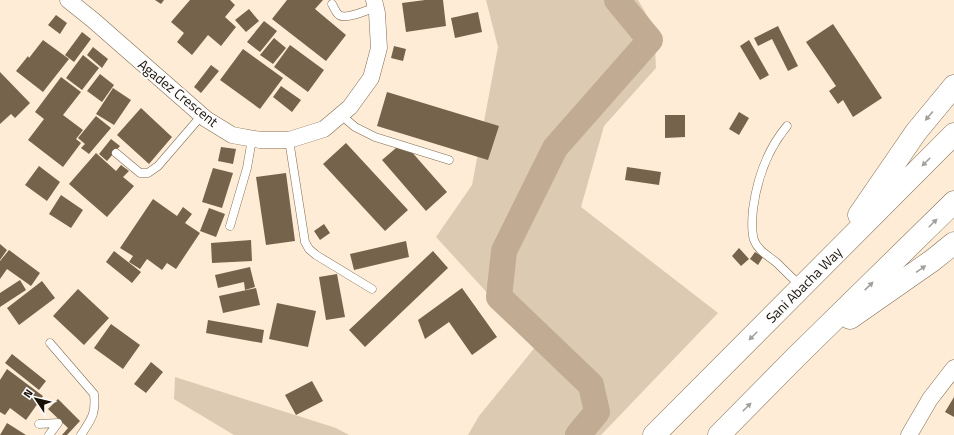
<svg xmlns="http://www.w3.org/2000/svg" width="954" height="435" font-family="'Titillium Web',sans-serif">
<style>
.green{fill:#ddcab3}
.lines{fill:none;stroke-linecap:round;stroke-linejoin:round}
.river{stroke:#c1ab92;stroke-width:26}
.building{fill:#76634b}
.lane-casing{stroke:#816d54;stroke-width:9}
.street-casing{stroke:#816d54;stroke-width:17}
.highway-casing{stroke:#816d54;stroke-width:23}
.lane{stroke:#fff;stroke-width:8}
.street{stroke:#fff;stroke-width:16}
.highway{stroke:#fff;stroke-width:22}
.oneway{fill:#a39f9c}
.labels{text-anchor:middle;stroke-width:4;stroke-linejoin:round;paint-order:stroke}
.street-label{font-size:14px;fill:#181007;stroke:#fcfcfc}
</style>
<rect width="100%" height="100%" fill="#feecd6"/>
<path class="green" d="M486,0H638L654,27L656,68L604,126L581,207L718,313L601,435H468L479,416L536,346L436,237L472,185L498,47Z
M175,377L336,428L349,435H234L174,399Z"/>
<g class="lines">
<path class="river" d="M578,435L597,412L591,385L499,297L504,251L555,148L650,40L617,0"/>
</g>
<path class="building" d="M155,0H164L161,4Z
M190,0H230L235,5L225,17L236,27L221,46L208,35L192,55L177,42L184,33L171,22Z
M287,0H323L315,9L346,35L326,61L272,19Z
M425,0H443L446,26L406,32L402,3Z
M249,9L259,21L246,32L235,20Z
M478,12L482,32L455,38L451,18Z
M56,15L67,23L60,34L48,25Z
M264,21L277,31L260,52L247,42Z
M833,24L882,98L853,117L843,100L838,104L829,91L836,86L806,42Z
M778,26L798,66L788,71L772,39L758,46L754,38Z
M82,32L91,39L74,62L65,55Z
M274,38L286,48L273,64L260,55Z
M43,40L69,59L43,92L16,71L28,56L29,58Z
M749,40L769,75L760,80L740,46Z
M290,45L324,70L308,92L274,67Z
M394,46L406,49L403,61L391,58Z
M93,47L108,59L102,68L87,55Z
M243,49L283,78L260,109L220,80Z
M83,55L99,68L82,90L66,78Z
M211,65L219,71L201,93L194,87Z
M0,72L30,103L15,118L11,114L0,124Z
M100,74L114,85L102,102L87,91Z
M61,77L81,92L63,115L83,130L76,139L81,143L63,167L28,140L44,119L35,112Z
M281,86L301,100L292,112L273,97Z
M113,88L131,100L114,125L96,114Z
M387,92L499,126L488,160L377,126Z
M141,108L172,137L149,164L117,135Z
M739,112L749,118L739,135L729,129Z
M665,115H685V137L665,138Z
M96,116L111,128L89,154L81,148L85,144L78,138Z
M111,139L120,146L107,161L99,154Z
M403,142L447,192L426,211L382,160Z
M346,143L408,210L385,231L323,164Z
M221,147L236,149L233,164L218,161Z
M96,153L116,171L121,165L129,171L123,177L134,186L107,217L69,184Z
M39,166L60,182L47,201L25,185Z
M627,167L661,172L659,185L625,180Z
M213,168L233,173L222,208L202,202Z
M286,173L295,241L266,245L256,177Z
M61,195L83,210L71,228L49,214Z
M153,199L177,216L183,207L192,214L185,223L200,233L176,269L167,263L162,270L147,259L140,269L129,262L133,256L120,248Z
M209,208L225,214L216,237L200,231Z
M324,224L330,233L320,240L314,231Z
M251,240L252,261L212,263L211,243Z
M406,241L409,257L354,270L350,254Z
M0,244L7,250L0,260Z
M739,248L749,259L741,266L732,256Z
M9,250L40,273L31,286L7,269L0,279V261Z
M114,251L141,272L132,283L106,262Z
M433,251L448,268L365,347L349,330Z
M755,252L763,257L758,265L750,259Z
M250,267L255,287L245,290L244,282L218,288L215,275Z
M337,274L345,317L326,320L319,277Z
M20,280L26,290L0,307V293Z
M42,281L55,298L19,325L7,308Z
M256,288L260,305L223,313L219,296Z
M462,288L497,337L472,355L449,322L425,339L418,320Z
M78,289L109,318L84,345L53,316Z
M277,303L316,311L308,347L269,339Z
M208,320L264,330L262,343L206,333Z
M111,324L140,345L123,369L94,348Z
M12,354L46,381L39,390L5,363Z
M151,362L163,372L146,393L134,384Z
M7,369L43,396L26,420L10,408L5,415L0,412V380Z
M312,381L323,401L296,415L285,395Z
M954,397V417L945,412Z
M58,399L80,421L67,435H62L68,428L48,409Z
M7,423L26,435H0Z"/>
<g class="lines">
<g class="lane-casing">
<path id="lane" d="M332,4C334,7 335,12 339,15C346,20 367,10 376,7
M341,115L355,127L375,137L449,160
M787,126C767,150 757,179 753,209C752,219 751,230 754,240C758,251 769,256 777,263C785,271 793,279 801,286
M289,140L305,242L309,249L316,255L372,289
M116,153L140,173H148L158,166L202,115
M230,226L247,168L252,139
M50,343L94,394C96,414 92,418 81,435
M39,424L58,423L49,435"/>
</g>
<g class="street-casing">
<path id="street" d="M68,0L93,20L206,119L232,135L260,140H289L324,129L350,107L371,78L379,48L377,13L374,0
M909,435L930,399L954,368"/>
</g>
<g class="highway-casing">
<path id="highway" d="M859,215L916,132L954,86
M850,318L933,260L954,243
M654,435L954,134
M719,435L797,356L954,202"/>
</g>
<use href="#lane" class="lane"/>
<use href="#street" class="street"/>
<use href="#highway" class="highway"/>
</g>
<defs><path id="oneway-solid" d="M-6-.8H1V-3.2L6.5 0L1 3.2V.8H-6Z"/></defs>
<g class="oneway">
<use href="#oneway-solid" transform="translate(929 116) rotate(130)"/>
<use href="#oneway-solid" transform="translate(926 162) rotate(135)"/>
<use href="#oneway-solid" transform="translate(933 223) rotate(-45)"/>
<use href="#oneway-solid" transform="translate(921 269) rotate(-35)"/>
<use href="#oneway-solid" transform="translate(869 286) rotate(-44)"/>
<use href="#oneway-solid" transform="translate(753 336) rotate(135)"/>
<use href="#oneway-solid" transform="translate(747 407) rotate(-45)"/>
</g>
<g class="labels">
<g class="street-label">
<text transform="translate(178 93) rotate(39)" y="5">Agadez Crescent</text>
<text transform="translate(804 285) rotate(-45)" y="5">Sani Abacha Way</text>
</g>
</g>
<g transform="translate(36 399) rotate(305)" stroke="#fcfcfc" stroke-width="3" paint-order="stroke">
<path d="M0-3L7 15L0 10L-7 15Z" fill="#181007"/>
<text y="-6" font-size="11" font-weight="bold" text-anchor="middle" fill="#181007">N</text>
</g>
</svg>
